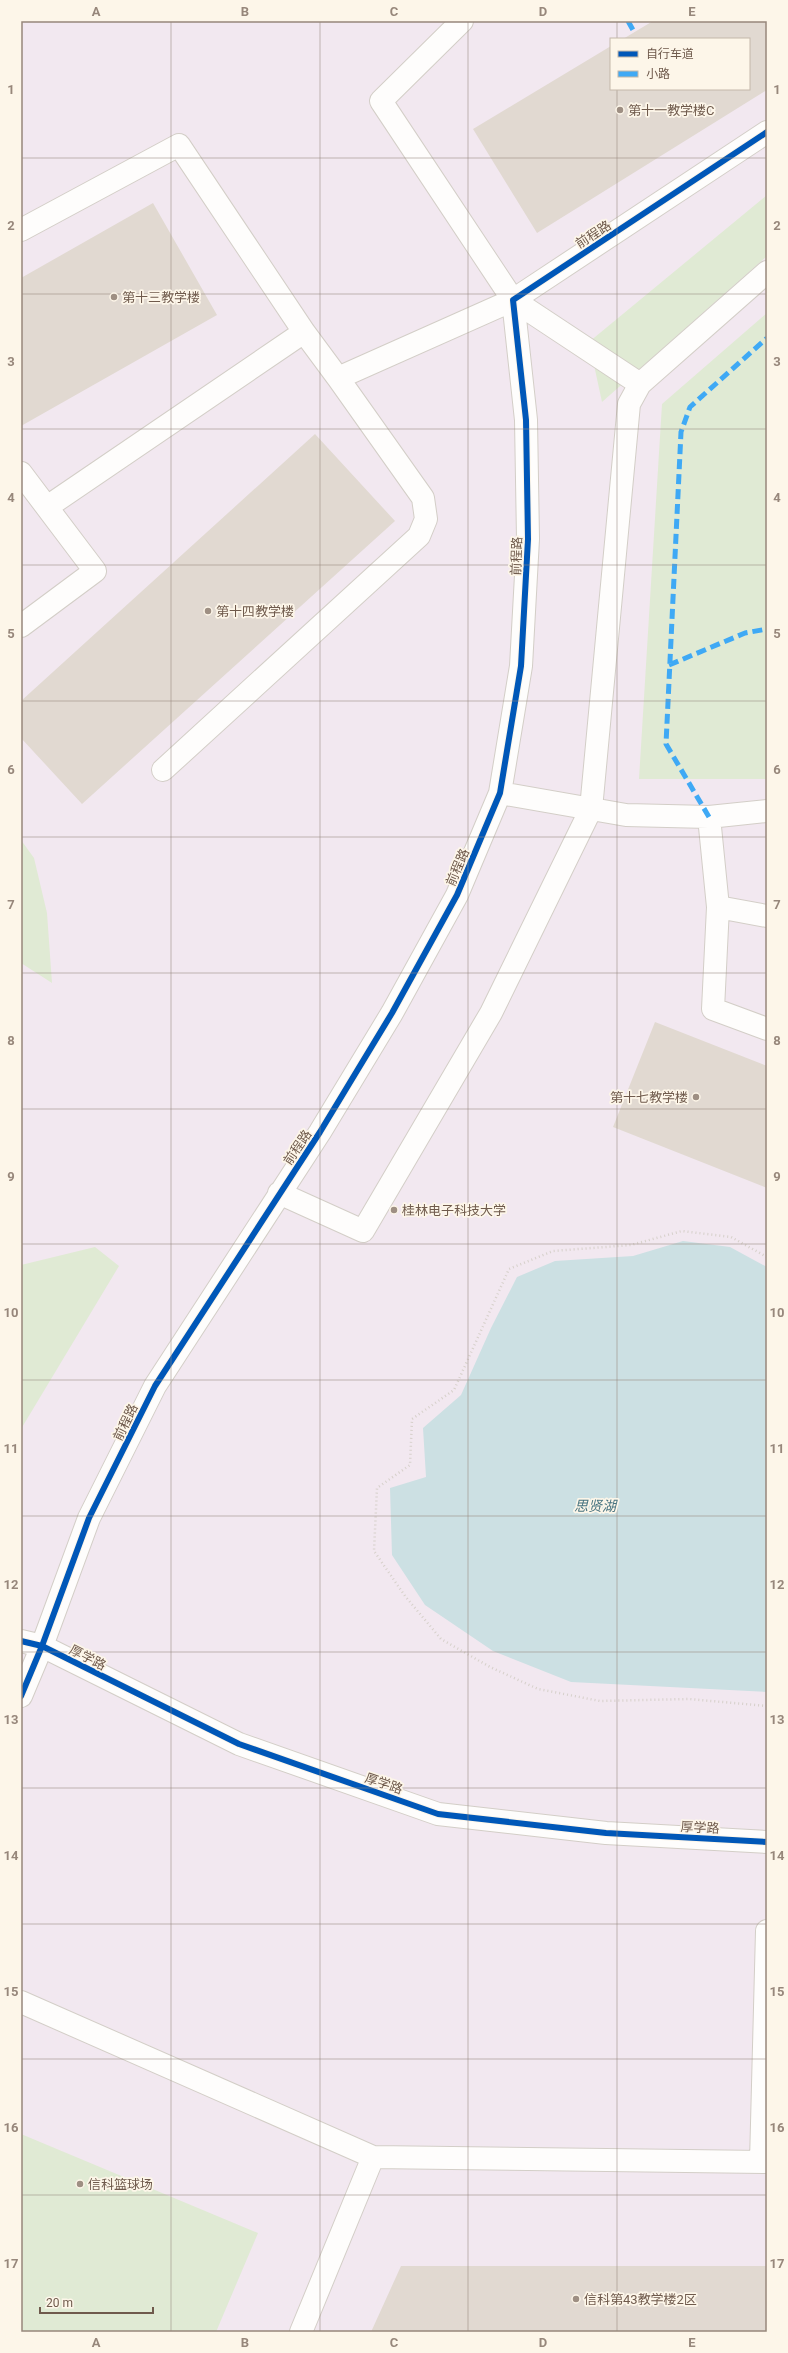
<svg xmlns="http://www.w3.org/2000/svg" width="788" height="2353" font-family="Roboto,'Noto Sans SC',sans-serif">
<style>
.education{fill:#f2e8f0;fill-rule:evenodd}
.green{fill:#e0ead4}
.water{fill:#cce0e3}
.building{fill:#e1d9d1}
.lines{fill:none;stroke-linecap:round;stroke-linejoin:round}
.minor-casing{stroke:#d3cec7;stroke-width:24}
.path{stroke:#d6d0ca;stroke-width:2.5;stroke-dasharray:1 3;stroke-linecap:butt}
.minor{stroke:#fefdfc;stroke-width:22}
.quiet{stroke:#3fa9f5;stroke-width:5;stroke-dasharray:10 5;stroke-linecap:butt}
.cycleway-casing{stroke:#fdf6e9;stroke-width:8}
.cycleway{stroke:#0057b8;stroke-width:6}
.grid{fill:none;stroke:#97877b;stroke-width:1;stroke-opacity:0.55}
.poi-dot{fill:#9e8f83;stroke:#fdf6e9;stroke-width:1.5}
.labels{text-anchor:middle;stroke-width:3.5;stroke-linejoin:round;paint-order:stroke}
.poi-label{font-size:13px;fill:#6f5a4c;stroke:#fdf6e9;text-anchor:start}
.street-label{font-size:13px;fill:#6f5a4c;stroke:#fdf6e9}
.water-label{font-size:14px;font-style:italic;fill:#487480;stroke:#fdf6e9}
.neatline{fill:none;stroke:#97877b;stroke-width:1.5}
.grid-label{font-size:13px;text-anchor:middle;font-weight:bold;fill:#97877b}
</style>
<rect width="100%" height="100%" fill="#f5f1e8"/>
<path class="education" d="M21,21H767V2332H21ZM611,39H749V89H611Z"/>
<path class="green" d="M767,195V256L602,402L589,342Z
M767,313V779H639L662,404Z
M21,840L34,858L47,913L52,983L21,963Z
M95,1247L119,1266L21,1429V1265Z
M21,2134L258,2233L216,2332H21Z"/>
<path class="water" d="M683,1241L730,1247L767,1267V1692L571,1682L493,1651L425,1605L392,1555L390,1488L426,1477L423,1428L461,1395L491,1328L517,1277L555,1261L633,1256Z"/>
<path class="building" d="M653,21H767V90L537,233L473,129L611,46V89H749V39H623Z
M153,203L217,315L21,426V278Z
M315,434L395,521L82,804L21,738V701Z
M655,1022L767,1066V1188L613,1127Z
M401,2266H767V2332H371Z"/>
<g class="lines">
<g class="minor-casing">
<path id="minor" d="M462,21L381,101L513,300L640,384
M21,230L179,145L304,332L338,378L513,300
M21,473L95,571L21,626
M47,507L304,332
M163,770L419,536L426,519L423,498L338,378
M500,793L626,815L709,817L767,811
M709,817L718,907L713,1009L767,1029
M718,907L767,916
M279,1193L363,1231L491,1013L591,809L629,404L640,384L767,272
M21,1641L42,1646L239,1744L438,1814L606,1833L767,1842
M21,1696L42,1646L89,1518L155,1386L320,1132L392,1013L457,895L500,793L521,666L528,539L526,420L513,300L767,132
M21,2002L373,2157
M761,2162L767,1931
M301,2332L373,2157L767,2162"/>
</g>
<path class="path" d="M767,1257L731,1237L682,1231L631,1245L553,1251L509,1269L454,1390L412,1419L410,1465L377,1488L374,1551L405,1596L441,1639L490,1667L538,1689L600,1701L689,1699L767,1706"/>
<use href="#minor" class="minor"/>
<path class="quiet" d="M628,21L633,30
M669,665L745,633L767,629
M709,817L666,744L681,432L690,407L767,338"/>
<g class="cycleway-casing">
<path id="cycleway" d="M21,1641L42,1646L239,1744L438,1814L606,1833L767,1842
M21,1696L42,1646L89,1518L155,1386L320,1132L392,1013L457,895L500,793L521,666L528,539L526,420L513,300L767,132"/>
</g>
<use href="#cycleway" class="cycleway"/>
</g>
<path class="grid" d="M171,21V2332M320,21V2332M468,21V2332M617,21V39M617,89V2332M21,158H767M21,294H767M21,429H767M21,565H767M21,701H767M21,837H767M21,973H767M21,1109H767M21,1244H767M21,1380H767M21,1516H767M21,1652H767M21,1788H767M21,1924H767M21,2059H767M21,2195H767"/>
<g class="poi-dot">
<circle cx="620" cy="110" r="4"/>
<circle cx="114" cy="297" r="4"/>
<circle cx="208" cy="611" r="4"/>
<circle cx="696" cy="1097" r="4"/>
<circle cx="394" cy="1210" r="4"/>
<circle cx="80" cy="2184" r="4"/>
<circle cx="576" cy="2299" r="4"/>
</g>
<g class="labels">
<g class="poi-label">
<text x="628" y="115">第十一教学楼C</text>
<text x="122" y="302">第十三教学楼</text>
<text x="216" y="616">第十四教学楼</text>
<text x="688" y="1102" text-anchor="end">第十七教学楼</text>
<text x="402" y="1215">桂林电子科技大学</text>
<text x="88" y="2189">信科篮球场</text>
<text x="584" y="2304">信科第43教学楼2区</text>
</g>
<g class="street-label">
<text transform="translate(593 234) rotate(-33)" y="5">前程路</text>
<text transform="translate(516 556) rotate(-88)" y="5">前程路</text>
<text transform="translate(457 867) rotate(-67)" y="5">前程路</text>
<text transform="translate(297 1147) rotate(-56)" y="5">前程路</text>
<text transform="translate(125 1422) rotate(-64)" y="5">前程路</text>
<text transform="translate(88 1657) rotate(27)" y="5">厚学路</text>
<text transform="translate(384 1783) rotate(19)" y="5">厚学路</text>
<text transform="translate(700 1827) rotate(3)" y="5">厚学路</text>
</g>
<g class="water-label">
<text x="595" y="1511">思贤湖</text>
</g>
</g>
<rect width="788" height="2353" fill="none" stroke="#fdf6e9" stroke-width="44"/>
<rect x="610" y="38" width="140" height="52" fill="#fdf6e9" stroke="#c4b8aa"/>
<rect x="618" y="51" width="20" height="6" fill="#0057b8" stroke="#c4b8aa"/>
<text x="646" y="58" font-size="12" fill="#6f5a4c">自行车道</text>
<rect x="618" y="71" width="20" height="6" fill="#3fa9f5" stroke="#c4b8aa"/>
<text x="646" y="78" font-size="12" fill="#6f5a4c">小路</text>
<path d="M40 2307v6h113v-6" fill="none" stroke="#6f5a4c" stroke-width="2"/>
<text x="46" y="2307" font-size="12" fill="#6f5a4c" stroke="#fdf6e9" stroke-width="3" paint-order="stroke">20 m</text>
<rect x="22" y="22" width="744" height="2309" class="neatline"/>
<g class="grid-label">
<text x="96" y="16">A</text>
<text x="245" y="16">B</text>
<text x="394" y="16">C</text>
<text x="543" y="16">D</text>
<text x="692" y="16">E</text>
<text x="11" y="94">1</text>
<text x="777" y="94">1</text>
<text x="11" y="230">2</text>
<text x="777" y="230">2</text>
<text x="11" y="366">3</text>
<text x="777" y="366">3</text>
<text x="11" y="502">4</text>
<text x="777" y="502">4</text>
<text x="11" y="638">5</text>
<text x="777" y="638">5</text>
<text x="11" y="774">6</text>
<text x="777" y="774">6</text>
<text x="11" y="909">7</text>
<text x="777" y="909">7</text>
<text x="11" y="1045">8</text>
<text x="777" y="1045">8</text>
<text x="11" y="1181">9</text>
<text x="777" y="1181">9</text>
<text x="11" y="1317">10</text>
<text x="777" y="1317">10</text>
<text x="11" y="1453">11</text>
<text x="777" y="1453">11</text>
<text x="11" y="1589">12</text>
<text x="777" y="1589">12</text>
<text x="11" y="1724">13</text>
<text x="777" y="1724">13</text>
<text x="11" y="1860">14</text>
<text x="777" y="1860">14</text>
<text x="11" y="1996">15</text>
<text x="777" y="1996">15</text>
<text x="11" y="2132">16</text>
<text x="777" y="2132">16</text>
<text x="11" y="2268">17</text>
<text x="777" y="2268">17</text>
<text x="96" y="2347">A</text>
<text x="245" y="2347">B</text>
<text x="394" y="2347">C</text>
<text x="543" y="2347">D</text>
<text x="692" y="2347">E</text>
</g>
</svg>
